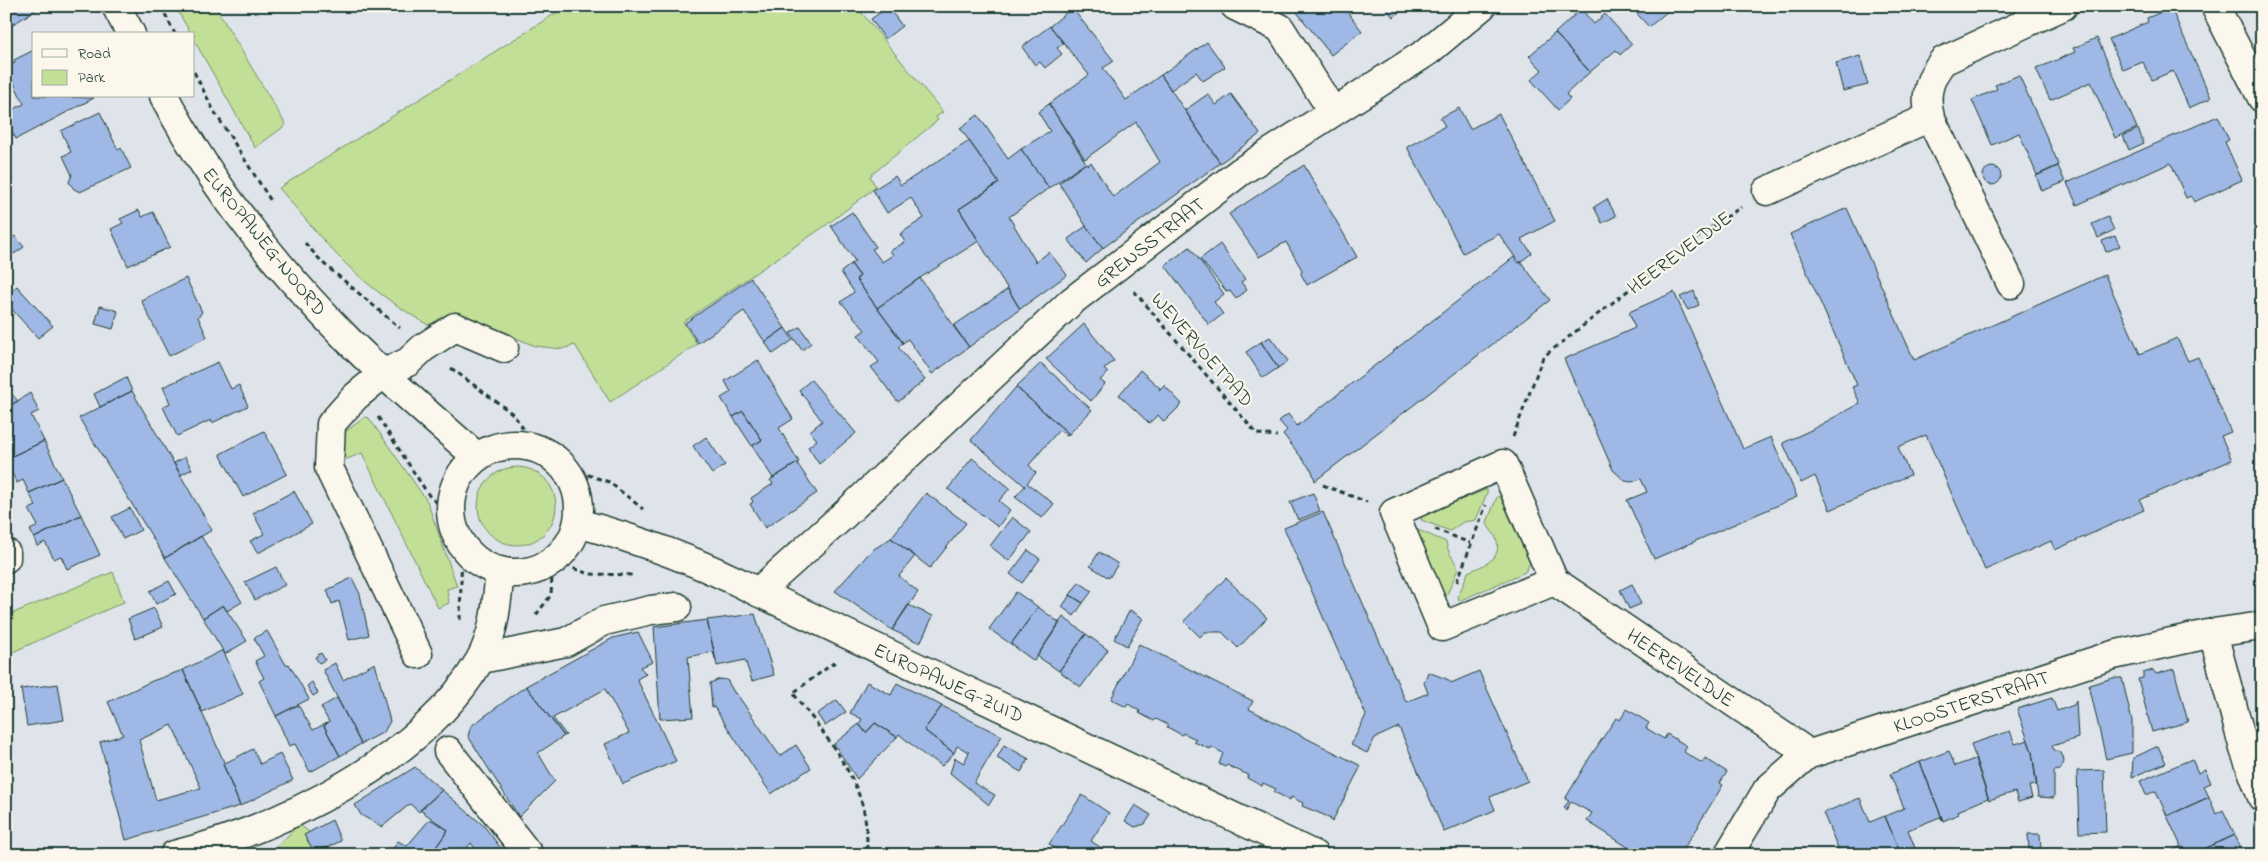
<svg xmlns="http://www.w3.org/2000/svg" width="2268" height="861" font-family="'Indie Flower',sans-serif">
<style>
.green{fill:#c1df97;stroke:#708e66}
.building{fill:#9fb8e5;stroke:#1f3d34;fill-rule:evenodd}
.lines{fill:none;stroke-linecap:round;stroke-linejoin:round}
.minor-casing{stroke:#1f3d34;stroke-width:31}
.major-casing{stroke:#1f3d34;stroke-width:31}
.path{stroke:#1f3d34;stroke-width:3;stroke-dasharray:5 4;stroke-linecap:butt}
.minor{stroke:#fbf7ec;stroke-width:28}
.major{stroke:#fbf7ec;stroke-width:28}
.labels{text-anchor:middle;stroke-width:4.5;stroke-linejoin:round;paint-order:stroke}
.street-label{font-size:20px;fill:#1f3d34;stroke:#fbf7ec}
</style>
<rect width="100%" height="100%" fill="#dfe4ea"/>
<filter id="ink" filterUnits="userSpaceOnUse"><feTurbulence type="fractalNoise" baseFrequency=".02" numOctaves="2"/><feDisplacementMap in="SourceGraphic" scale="10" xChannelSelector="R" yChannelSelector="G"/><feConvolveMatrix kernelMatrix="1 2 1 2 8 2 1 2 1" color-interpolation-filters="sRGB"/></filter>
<g filter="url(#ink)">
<path class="green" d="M175,6H215L286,125L255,148L194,40V34H191Z
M567,6H856L943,112L936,117L938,120L870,176L876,187L825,226L683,322L697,344L610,402L575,345L562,349L535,346L502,332L442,319L428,325C404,311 379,294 359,276C329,250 305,218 279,188Z
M365,417L369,418L427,501L457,586L447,589L449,603L438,608L362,453L342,461L341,435Z
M478 506a39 39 0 1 1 78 0a39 39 0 1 1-78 0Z
M1487,489V493L1476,520L1463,522L1450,531L1421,520L1422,516Z
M1500,496L1530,563L1525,572L1459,601L1458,597L1468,572C1484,565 1505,559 1495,536C1492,531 1488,528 1487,522L1497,497Z
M1418,530L1446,542C1449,557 1455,558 1458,569L1446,597L1443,595L1416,531Z
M113,572L124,602L6,655V616Z
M299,824L338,855H269Z"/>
<path class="building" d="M6,6H40V7L6,29Z
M1292,6H1343L1362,31L1331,55Z
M1384,6H1407L1393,17Z
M1630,6H1666L1669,10L1649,27Z
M888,7L902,26L885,39L871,19Z
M1072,8L1114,61L1103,68L1126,100L1161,75L1220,163L1103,248L1086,226L1059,183L1086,163L1088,165L1091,162L1113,197L1160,162L1136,122L1085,159L1049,104L1089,75L1050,26Z
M2171,8L2211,98L2189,108L2173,71L2152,80L2143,62L2123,70L2109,39L2148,22L2147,18Z
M1581,9L1594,24L1605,14L1632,44L1620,55L1616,50L1590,72L1555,33Z
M1050,26L1064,43L1057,48L1062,54L1045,68L1040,62L1035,65L1022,47Z
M1555,33L1590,72L1566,94L1570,99L1558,110L1531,80L1542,70L1529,56Z
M2097,38L2137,128L2115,138L2091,82L2050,100L2036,69L2075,52L2073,48Z
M1207,42L1225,67L1203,81L1196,72L1171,90L1161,75Z
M34,50V96L94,98L16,139L6,121V113L24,104L6,67L15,63L14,60Z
M1860,56L1868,85L1843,91L1836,63Z
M2019,75L2059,165L2037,175L2019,133L1992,145L1972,100L1997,89L1995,85Z
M1208,94L1216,105L1231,94L1260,134L1220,163L1185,110Z
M1049,104L1086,163L1049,188L1021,149L1050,131L1038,112Z
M1459,108L1470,129L1499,114L1555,221L1521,239L1532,253L1519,263L1499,234L1463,253L1407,147L1445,126L1440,118Z
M100,112L118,150L121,148L131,168L80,192L74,189L69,182L72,175L63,156L71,152L61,131Z
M978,115L1008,159L1021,149L1049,188L1009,217L1036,262L1049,252L1067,275L1020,309L959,209L999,183L960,128Z
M2218,116L2229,140L2225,142L2242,180L2194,202L2191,196L2186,198L2171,163L2077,205L2067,183Z
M2138,129L2144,143L2129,150L2123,136Z
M969,141L999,183L959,209L979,241L920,278L877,308L856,279L860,276L851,264L855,261L831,226L852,212L876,247L872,249L882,262L893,255L890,251L905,242L900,234L924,218L911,198L887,213L873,190L895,176L901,185Z
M1304,165L1357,257L1307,285L1301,274L1302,270L1286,242L1259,257L1229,214Z
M2058,166L2065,182L2042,191L2036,176Z
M1983 176a9 9 0 1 1 18 0a9 9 0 1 1-18 0Z
M1607,199L1616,216L1602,223L1594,207Z
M1847,208L1914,360L2105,275L2140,354L2177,338L2188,361L2198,357L2231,432L2221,436L2232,460L2140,500L2144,510L2055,550L2051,541L1985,570L1926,435L1898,447L1910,475L1830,510L1815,476L1801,483L1783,443L1811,430L1860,403L1852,387L1857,385L1790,234Z
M139,210L142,217L153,212L170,247L128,266L111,229L123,223L120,219Z
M2108,217L2114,230L2098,238L2092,224Z
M1086,226L1103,248L1086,263L1068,239Z
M15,236L24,247L14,254L6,242Z
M2115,236L2120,246L2106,252L2102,241Z
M1220,244L1245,279L1241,282L1247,290L1236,299L1230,291L1227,292L1200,259Z
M1190,247L1224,294L1214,302L1223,314L1209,325L1165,265Z
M1514,257L1519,263L1521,262L1550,300L1315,481L1312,471L1283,434L1287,430L1279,421L1288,414L1297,426Z
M851,264L860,276L856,279L903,343L898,347L925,380L898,402L871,367L879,362L858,335L865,330L841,302L854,292L841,272Z
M186,278L202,312L198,317L207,337L169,356L141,300Z
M751,278L785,328L765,342L744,311L698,343L685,323Z
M920,278L969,347L932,374L908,339L903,343L877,308Z
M17,286L53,326L38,338L6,303V296Z
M1008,289L1020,309L969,347L953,326Z
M1694,291L1699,305L1688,310L1680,297Z
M1674,292L1743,449L1771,437L1797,497L1654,559L1627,500L1647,492L1641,479L1632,482L1625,481L1613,470L1564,359L1635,328L1629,312Z
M100,306L118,311L113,329L95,324Z
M1084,324L1114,361L1104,369L1108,373L1100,380L1105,384L1091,401L1046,359Z
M800,327L811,343L802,350L790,333Z
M785,328L793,340L773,354L765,342Z
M1270,337L1288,361L1278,368L1261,342Z
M1261,342L1278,368L1263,378L1246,352Z
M758,360L793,419L779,428L799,462L773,478L752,446L762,440L743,411L733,417L721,398L731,392L725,381Z
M218,362L231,389L239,385L248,406L212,423L211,420L177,436L163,407L170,403L163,387Z
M1041,363L1092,410L1069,434L1016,387Z
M1140,370L1160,388L1159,390L1164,385L1182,404L1164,422L1158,415L1149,423L1119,395Z
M126,377L132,391L100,407L94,394Z
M811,380L856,433L819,464L808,447L817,440L810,431L822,421L799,390Z
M1016,387L1069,434L1067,436L1059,430L1029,465L1036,473L1027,483L1054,504L1042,518L1015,497L1025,486L971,440Z
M6,388L18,401L6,408Z
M132,391L212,530L165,558L79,418Z
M30,393L39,411L31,415L44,441L6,459V408Z
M743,411L762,440L752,446L733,417Z
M264,431L287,474L243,497L220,454Z
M706,437L725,465L712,474L693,446Z
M44,441L62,478L29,493L23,480L17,483L8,466L6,467V459Z
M185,457L192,469L181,475L174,463Z
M972,458L1010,488L999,501L1010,510L998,527L948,489Z
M797,463L817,493L765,528L750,504L753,502L751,498L773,484L770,480Z
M62,478L81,515L34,538L30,530L38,526L29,509L36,506L29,493Z
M294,491L312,524L258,553L250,541L264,534L253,513Z
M926,493L966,523L930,568L891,538Z
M1313,493L1320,511L1298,520L1290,502Z
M130,508L141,530L123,539L112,517Z
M1323,512L1406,702L1428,693L1424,683L1428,672L1449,680L1451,683L1479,671L1528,781L1490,797L1495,810L1444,832L1399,727L1375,738L1367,753L1351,745L1366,715L1284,528Z
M81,515L100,555L67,569L61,556L54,559L45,542L37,546L34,538Z
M1012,517L1031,532L1009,561L990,546Z
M201,536L242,602L227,611L223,605L203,618L165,558Z
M891,538L915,556L899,576L918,592L892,630L835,591L871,551Z
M1028,550L1040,559L1022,583L1010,574Z
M1099,552L1118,564L1109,578L1090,566Z
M276,567L285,585L255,600L245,582Z
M352,578L360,594L369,635L349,640L339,601L332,604L327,590Z
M1226,578L1267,618L1238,648L1222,632H1205L1200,637L1184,621Z
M169,581L176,594L156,604L150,591Z
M1079,582L1092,591L1083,603L1070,595Z
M1632,584L1641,604L1629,609L1620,590Z
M1016,592L1038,607L1011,644L989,629Z
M1070,595L1083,603L1074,616L1062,607Z
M223,605L247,641L225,654L203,618Z
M908,605L933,616L920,643L892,630Z
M1038,607L1060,623L1034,661L1011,644Z
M154,608L163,627L135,639L128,619Z
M1130,610L1143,618L1127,646L1114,639Z
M755,614L774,675L752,681L745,660L717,666L707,620Z
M1063,617L1086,634L1059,671L1037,656Z
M707,620L716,661L713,652L688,657L693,717L660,719L654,627Z
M267,631L286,665L289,664L309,699L276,716L259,681L264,678L255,661L264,656L254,638Z
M638,632L653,662L640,667L646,674L637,679L676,761L623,784L605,744L629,733L605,689L553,718L566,735L564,736L526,686L613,638Z
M1086,634L1108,650L1081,687L1059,671Z
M1139,644L1253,701L1249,709L1361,766L1332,822L1330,820L1331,818L1302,806L1303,803L1291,797L1290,800L1274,792L1276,789L1263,783L1262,786L1247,778L1248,775L1227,765L1225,767L1219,764L1223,753L1211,747L1210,749L1194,742L1196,739L1183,733L1182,735L1167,727L1168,725L1156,719L1154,721L1139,713L1140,711L1128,704L1126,707L1111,699Z
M223,650L243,694L202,712L183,670Z
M321,653L325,660L319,663L315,657Z
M335,663L343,680L375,663L390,721L384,732L361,744L323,670Z
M2174,669L2188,722L2152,732L2138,679L2143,678V673L2153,670L2156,674Z
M183,670L224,762L223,764L240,806L126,840L100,742L123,735L108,702L152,681ZM172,725L201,788L156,800L139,740Z
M2113,678H2122L2132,721V753L2106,759L2089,685Z
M720,679L727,680L735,694L736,693L780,756L796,745L811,768L771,794L714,707L712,708L710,683Z
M312,682L318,693L313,696L307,686Z
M867,682L891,695L897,683L942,706L924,730L954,753L942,766L931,758L930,760L899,734L897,737L875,723L866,733L859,724L862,719L850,713Z
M58,684L64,720L27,726L21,689Z
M526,686L564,736L538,753L555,781L519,817L468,736L471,726Z
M337,698L361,744L340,756L324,726L329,722L321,707Z
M2052,698L2057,711L2074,705L2076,701L2078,738L2052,746L2054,751H2058L2063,756L2064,762L2060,770L2054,771V798L2038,797L2032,752L2017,709Z
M837,700L846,712L825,726L817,714Z
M298,705L313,730L327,723L324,726L340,756L310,772L295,744L289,746L276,716Z
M942,706L1002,736L974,783L995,795L989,805L950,773L955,758L964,763L969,752L957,746L954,753L924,730Z
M1627,709L1649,723L1646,728L1664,739L1667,734L1687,746L1684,752L1702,763L1705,758L1727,772L1720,783L1723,785L1698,825L1699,826L1679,855H1640L1587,821L1592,813L1571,802L1566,810L1564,807L1569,801L1565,799L1590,757L1616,718L1620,720Z
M875,723L897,737L857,779L834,744L859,724L866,733Z
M2010,731L2015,744L2028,740L2032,752L2037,785L2029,786L2032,798L2018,802L2015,792L1989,800L1971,744Z
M1004,745L1029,759L1021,772L997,758Z
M2158,746L2166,763L2132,777L2133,758Z
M253,749L260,764L280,754L293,780L240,806L223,764Z
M1949,751L1955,766L1975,759L1988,798L1958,811L1959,814L1943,821L1920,762Z
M2192,759L2198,773L2205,769L2211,783L2204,786L2209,797L2167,816L2156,791L2146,795L2140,781Z
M1920,762L1943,821L1940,817L1908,830L1917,853L1901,855L1885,816L1904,808L1890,774Z
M415,767L442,790L419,812L410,804L382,827L361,815L355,805Z
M2104,770L2106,832L2079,833L2077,771Z
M442,790L484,826L506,855H480L471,843L461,855H435L432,853L448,830L420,810Z
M1082,795L1109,813L1091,841L1103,849L1099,855H1065L1049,844Z
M2209,797L2216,814L2223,810L2235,835L2191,855H2164L2181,846L2167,816Z
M1860,798L1870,822L1885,816L1901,855H1882L1881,851L1871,855H1841L1823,813Z
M1135,805L1151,815L1145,824L1135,827L1125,821Z
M430,819L448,830L432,853L430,855H389L398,841L407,846Z
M332,820L341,841L315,853L304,835Z
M2028,834H2040L2041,850L2029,851Z
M2235,835L2244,855H2191Z"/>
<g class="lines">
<g class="minor-casing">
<path id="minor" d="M116,6L131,34
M1235,6L1280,28L1333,112
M2215,6L2262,98
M164,96C211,186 277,268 348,340C389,381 434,419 477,457
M1767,191L1930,117
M2011,284L1930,117C1924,95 1929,78 1943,61L2063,6
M6,553V558
M1554,581L1503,464L1394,513L1442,627L1554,581L1801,748L1807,755
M758,592L1314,855
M2213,633L2244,749L2262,797
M418,654L329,468L331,424L355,397L384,373L408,362L423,348L455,327L504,348
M481,659L566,642L604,621L651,610L677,607
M448,751L529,855
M1728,855L1767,790L1807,755L2113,655L2213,633L2262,626"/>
</g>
<g class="major-casing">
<path id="major" d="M451 509a64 64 0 1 1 128 0a64 64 0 1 1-128 0Z
M578,523C640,540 700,562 758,592L845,514L1072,301L1240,172L1427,52L1482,6
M174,855C282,828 422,760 480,660C495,634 497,600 500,571"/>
</g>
<path class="path" d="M161,6L175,34
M194,72L214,111L271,201
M305,243L323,263L400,328
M1134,291L1257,434L1277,436
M451,368L513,414L537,448
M378,417L430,497L451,514
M1513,437L1543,357L1685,246L1741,207
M562,466L609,482L643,509
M1323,485L1367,502
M1435,529L1470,543
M1457,582L1486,505
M536,615L551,595L553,561L589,574L635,575
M460,620L462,545
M835,662L793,693C819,727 855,770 864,812C867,826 867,841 867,855"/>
<use href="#minor" class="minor"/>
<use href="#major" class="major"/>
</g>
</g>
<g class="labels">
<g class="street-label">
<text transform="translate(265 241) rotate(51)" y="7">EUROPAWEG-NOORD</text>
<text transform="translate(1149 242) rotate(-38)" y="7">GRENSSTRAAT</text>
<text transform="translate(1679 252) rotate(-37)" y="7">HEEREVELDJE</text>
<text transform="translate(1203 349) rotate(49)" y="7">WEVERVOETPAD</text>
<text transform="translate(1681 667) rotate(34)" y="7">HEEREVELDJE</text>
<text transform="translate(949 682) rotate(25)" y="7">EUROPAWEG-ZUID</text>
<text transform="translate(1971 701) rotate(-18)" y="7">KLOOSTERSTRAAT</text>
</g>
</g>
<rect width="2268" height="861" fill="none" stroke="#fbf7ec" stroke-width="25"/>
<rect x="12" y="12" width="2243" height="836" fill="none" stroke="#1f3d34" stroke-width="2" filter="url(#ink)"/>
<rect x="32" y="32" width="162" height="65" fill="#fbf7ec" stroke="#a3ada2"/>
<rect x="42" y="49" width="25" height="8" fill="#fbf7ec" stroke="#a3ada2"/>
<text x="78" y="58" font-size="15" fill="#1f3d34">Road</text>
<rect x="42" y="70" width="25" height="15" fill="#c1df97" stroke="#a3ada2"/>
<text x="78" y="82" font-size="15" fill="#1f3d34">Park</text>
</svg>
